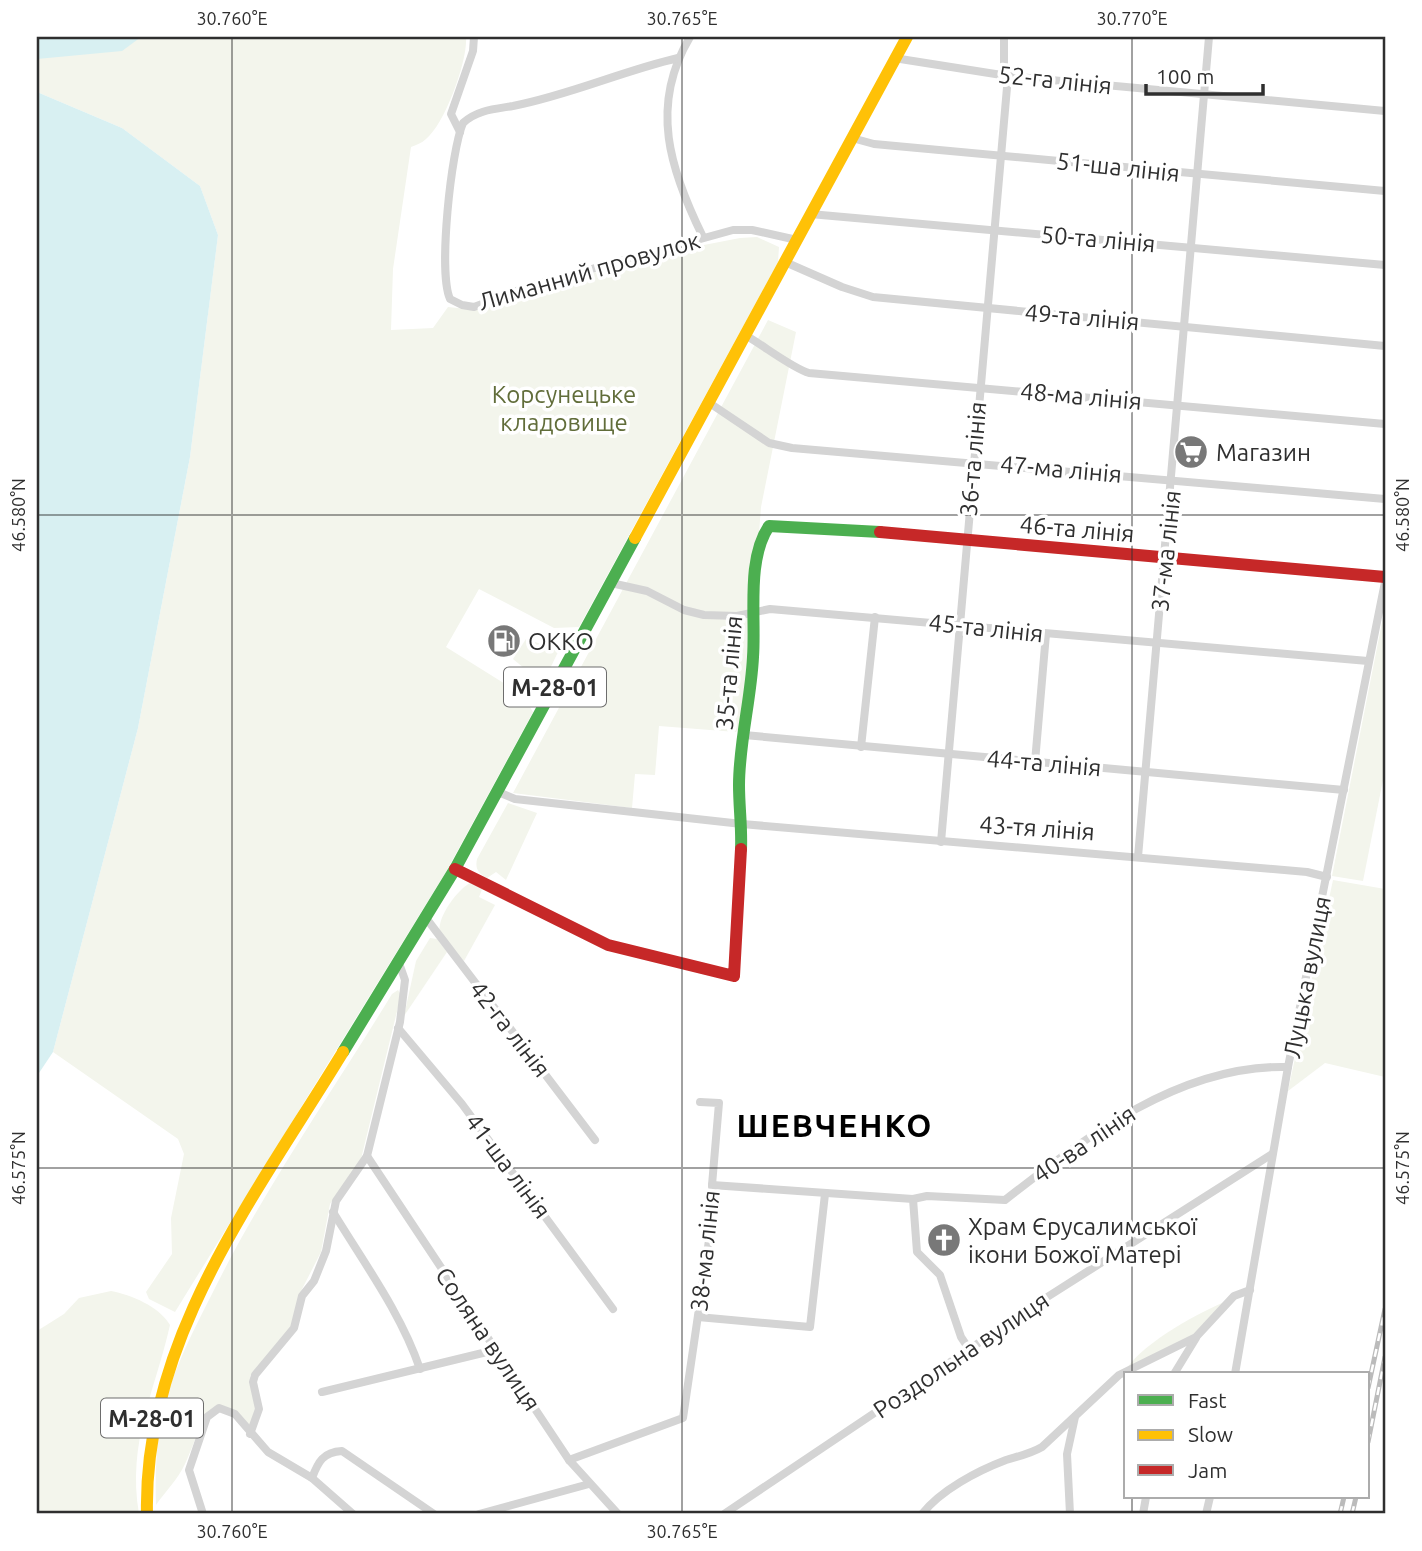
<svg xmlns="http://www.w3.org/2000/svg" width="1422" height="1551" viewBox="0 0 1422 1551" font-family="Ubuntu,sans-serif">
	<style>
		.green { fill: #f3f5ec }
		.water { fill: #d8f0f2 }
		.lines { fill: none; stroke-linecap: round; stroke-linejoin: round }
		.street { stroke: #d4d4d4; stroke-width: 8 }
		.fast { stroke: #4caf50; stroke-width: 12 }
		.slow { stroke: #ffc107; stroke-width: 12 }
		.jam { stroke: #c62828; stroke-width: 12 }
		.rail-casing { stroke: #bbb; stroke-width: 5 }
		.rail { stroke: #fff; stroke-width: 2.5; stroke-dasharray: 8; stroke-linecap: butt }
		.ticks { fill: none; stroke: #2f2f2f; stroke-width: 2; stroke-opacity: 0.45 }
		.labels { text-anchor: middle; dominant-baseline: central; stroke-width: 7; stroke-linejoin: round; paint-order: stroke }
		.shield { fill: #fff; stroke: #6d6d6d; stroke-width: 2 }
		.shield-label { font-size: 23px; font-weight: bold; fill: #2f2f2f }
		.street-label { font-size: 24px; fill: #2f2f2f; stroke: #fff }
		.park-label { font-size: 24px; fill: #616d3a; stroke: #fff }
		.poi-label { font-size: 24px; fill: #2f2f2f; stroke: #fff; text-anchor: start }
		.district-label { font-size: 32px; font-weight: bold; letter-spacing: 2px; fill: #000; stroke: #fff }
		.neatline { fill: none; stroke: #2f2f2f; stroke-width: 2.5 }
		.ticks-label { font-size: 18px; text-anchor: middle; fill: #2f2f2f }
	</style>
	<rect width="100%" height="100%" fill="#fff"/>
	<g class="green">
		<path d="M37,37H466C468,60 445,124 426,139C422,143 416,145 411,147L393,269L391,330L433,328L448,307L476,310L523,292L678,250L740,238L757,237L779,247L778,262L579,627L554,628L479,589L446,647L523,695L533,712L447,870L175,1312L149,1299L146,1292L172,1254L171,1218L184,1154L178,1139L53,1052L138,728L190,457L218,235L200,186L122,128L37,92Z"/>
		<polygon points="768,320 796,332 761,507 745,722 736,732 659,726 655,775 635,774 632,808 513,793"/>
		<polygon points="1385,607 1385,770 1363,881 1332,876"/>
		<polygon points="526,639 559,650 545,679 541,682 513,659"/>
		<path d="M508,803L537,813L506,880L496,872L487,878C478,873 475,869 477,859Z"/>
		<polygon points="1333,880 1385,889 1385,1077 1325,1063 1288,1091"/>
		<path d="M472,882L483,887L479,897L495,905L464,961C457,953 446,945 441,936C433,921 459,887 472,882Z"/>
		<polygon points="430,938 437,939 447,952 404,1016 416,961"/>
		<path d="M398,990L401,995L361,1159L330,1204L321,1252L299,1295L291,1327L250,1376L256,1407L249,1428C209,1374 201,1431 185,1464C178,1479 165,1492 156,1505C155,1476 156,1448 161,1420C170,1376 191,1335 211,1296C263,1190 331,1094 392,994Z"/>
		<path d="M111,1291C131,1295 159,1306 170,1325C155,1392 127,1441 139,1514H37V1331L64,1314L79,1298Z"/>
		<path d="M1229,1300L1196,1334L1127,1368C1146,1341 1198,1313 1229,1300Z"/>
	</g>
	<g class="water">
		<polygon points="37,37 141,37 122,51 37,59"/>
		<polygon points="37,92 122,128 200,186 218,235 190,457 138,728 53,1052 37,1076"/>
	</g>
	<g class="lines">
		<g class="street">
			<path d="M690,37C649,106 670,170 703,237"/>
			<path d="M678,58C622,71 570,95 513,106C495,109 477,110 463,123C451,151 438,272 450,299L462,305L474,307L530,286L733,230H752L797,240"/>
			<polyline points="894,58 1008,76 1385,111"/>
			<polyline points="1004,75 1004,37"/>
			<polyline points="460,132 451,114 473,51 474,37"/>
			<polyline points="852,138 874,144 1385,191"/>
			<polyline points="810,214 1385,265"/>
			<polyline points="785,262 842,287 873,297 1385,346"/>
			<path d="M745,335C763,345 792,368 809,373L1385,424"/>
			<polyline points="708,402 769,443 792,448 1385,499"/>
			<polyline points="611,583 647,591 684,610 704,615 737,616 770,609 1368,661"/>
			<polyline points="744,735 1344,790"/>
			<polyline points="861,747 875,617"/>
			<polyline points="1035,762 1046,634"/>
			<polyline points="498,792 515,799 742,824 1307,872 1327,877"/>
			<polyline points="941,842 1008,76"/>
			<polyline points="1138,857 1209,37"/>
			<polyline points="426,918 595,1140"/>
			<polyline points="398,1028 462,1104 613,1309"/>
			<polyline points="367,1156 569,1460 618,1514"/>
			<path d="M712,1185L913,1199L927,1196L1005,1200C1086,1137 1180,1064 1288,1067"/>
			<polyline points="913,1199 917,1252 940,1275 961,1337 969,1349"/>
			<path d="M333,1212C364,1263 401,1313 420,1369"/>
			<polyline points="698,1317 810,1327 825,1194"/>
			<polyline points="1174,1374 1196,1338"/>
			<polyline points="1235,1374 1288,1067 1385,582"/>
			<polyline points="322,1392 495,1350"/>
			<polyline points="250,1434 259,1409 253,1382 255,1375 294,1328 302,1296 314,1281 326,1251 336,1201 367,1156 400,1022 405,980 399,963"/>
			<polyline points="569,1460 683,1418 714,1206 712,1185 719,1103 700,1102"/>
			<path d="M312,1478C318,1462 323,1452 342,1451L434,1514"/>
			<polyline points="203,1514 189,1470 207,1417 219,1408 235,1414 268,1452 312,1478 353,1514"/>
			<polyline points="479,1514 589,1484"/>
			<polyline points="724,1514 1041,1301 1272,1154"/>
			<path d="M922,1514C941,1490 977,1471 1006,1460C1019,1456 1030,1454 1042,1447L1119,1375L1196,1337L1234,1296L1250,1290"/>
			<polyline points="1070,1514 1067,1454 1075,1417"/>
			<polyline points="1143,1514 1146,1497"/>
			<polyline points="1206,1514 1210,1497"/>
		</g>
		<g class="fast">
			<path d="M741,849C742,828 739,807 739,785C739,743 751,699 753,657C756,617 746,560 769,526L880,532"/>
			<polyline points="343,1052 455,869 635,538"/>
		</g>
		<g class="slow">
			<polyline points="635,538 907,37"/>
			<path d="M147,1514C143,1339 256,1195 343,1052"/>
		</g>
		<g class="jam">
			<polyline points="880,532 1385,577"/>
			<polyline points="455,869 608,945 734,976 741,849"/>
		</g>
		<g class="rail-casing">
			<g id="rail">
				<polyline points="1368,1388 1385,1309"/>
				<polyline points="1368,1442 1385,1357"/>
				<polyline points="1340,1514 1344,1497"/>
				<polyline points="1352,1514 1356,1497"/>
			</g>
		</g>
		<use href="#rail" class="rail"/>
	</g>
	<path class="ticks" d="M232,37V1514M682,37V1514M1132,37V1374M37,515H1385M37,1168H1385M1132,1497V1514"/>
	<defs>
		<g id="supermarket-disc" transform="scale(1.75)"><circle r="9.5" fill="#787878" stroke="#fff"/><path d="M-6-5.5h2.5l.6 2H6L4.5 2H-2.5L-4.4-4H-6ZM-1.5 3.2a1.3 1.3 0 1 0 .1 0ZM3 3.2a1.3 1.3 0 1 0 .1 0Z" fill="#fff"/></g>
		<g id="fuel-disc" transform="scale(1.75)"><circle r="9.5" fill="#787878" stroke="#fff"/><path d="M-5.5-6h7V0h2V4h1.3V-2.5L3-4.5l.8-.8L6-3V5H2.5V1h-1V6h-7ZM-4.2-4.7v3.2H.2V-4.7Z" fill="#fff"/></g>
		<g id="church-disc" transform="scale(1.75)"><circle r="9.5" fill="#787878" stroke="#fff"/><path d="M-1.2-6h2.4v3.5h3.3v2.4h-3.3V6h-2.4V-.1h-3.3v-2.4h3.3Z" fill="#fff"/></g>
	</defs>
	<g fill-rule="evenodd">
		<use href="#supermarket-disc" x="1191" y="452"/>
		<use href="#fuel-disc" x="504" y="641"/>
		<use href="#church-disc" x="944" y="1240"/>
	</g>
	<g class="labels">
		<g class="shield">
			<rect x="504" y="667.5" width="102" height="39" rx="5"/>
			<rect x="101" y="1398.5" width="102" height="39" rx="5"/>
		</g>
		<g class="shield-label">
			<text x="555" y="687">М-28-01</text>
			<text x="152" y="1418">М-28-01</text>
		</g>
		<g class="street-label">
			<text transform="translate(1055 80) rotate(6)">52-га лінія</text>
			<text transform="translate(1118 167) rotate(6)">51-ша лінія</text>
			<text transform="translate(1098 239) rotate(5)">50-та лінія</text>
			<text transform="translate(589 271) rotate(-16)">Лиманний провулок</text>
			<text transform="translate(1082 317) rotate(5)">49-та лінія</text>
			<text transform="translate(1081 396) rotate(5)">48-ма лінія</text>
			<text transform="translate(973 459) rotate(-85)">36-та лінія</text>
			<text transform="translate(1061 469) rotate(5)">47-ма лінія</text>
			<text transform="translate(1077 529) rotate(5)">46-та лінія</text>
			<text transform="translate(1166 551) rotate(-84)">37-ма лінія</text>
			<text transform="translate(986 628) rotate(6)">45-та лінія</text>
			<text transform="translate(729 673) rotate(-85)">35-та лінія</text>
			<text transform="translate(1044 763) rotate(5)">44-та лінія</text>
			<text transform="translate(1037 828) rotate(4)">43-тя лінія</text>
			<text transform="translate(1307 977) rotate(-79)">Луцька вулиця</text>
			<text transform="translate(510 1029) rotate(52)">42-га лінія</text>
			<text transform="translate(1084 1144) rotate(-34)">40-ва лінія</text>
			<text transform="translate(508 1166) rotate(53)">41-ша лінія</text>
			<text transform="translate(705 1251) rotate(-84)">38-ма лінія</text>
			<text transform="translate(488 1339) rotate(56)">Соляна вулиця</text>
			<text transform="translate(961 1355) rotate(-34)">Роздольна вулиця</text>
		</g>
		<g class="park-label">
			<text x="564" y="394">Корсунецьке<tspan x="564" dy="28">кладовище</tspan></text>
		</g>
		<g class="poi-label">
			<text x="1216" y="452">Магазин</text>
			<text x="528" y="641">ОККО</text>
			<text x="968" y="1226">Храм Єрусалимської<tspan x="968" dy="28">ікони Божої Матері</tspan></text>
		</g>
		<g class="district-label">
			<text x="835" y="1125">ШЕВЧЕНКО</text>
		</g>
	</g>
	<rect width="1422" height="1551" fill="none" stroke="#ffffff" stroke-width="77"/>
	<rect x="1124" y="1372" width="245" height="126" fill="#ffffff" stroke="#acacac" stroke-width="2"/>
	<rect x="1138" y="1395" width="35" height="10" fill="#4caf50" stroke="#acacac" stroke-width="2"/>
	<text x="1188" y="1408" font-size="21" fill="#2f2f2f">Fast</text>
	<rect x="1138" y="1430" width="35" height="10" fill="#ffc107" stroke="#acacac" stroke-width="2"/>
	<text x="1188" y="1442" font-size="21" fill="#2f2f2f">Slow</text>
	<rect x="1138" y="1465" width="35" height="10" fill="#c62828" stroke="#acacac" stroke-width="2"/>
	<text x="1188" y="1478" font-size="21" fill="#2f2f2f">Jam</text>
	<path d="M1146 84v10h117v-10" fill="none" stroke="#2f2f2f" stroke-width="3.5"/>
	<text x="1156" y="84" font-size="21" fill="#2f2f2f" stroke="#ffffff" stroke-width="5" paint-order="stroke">100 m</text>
	<rect x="38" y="38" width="1346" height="1474" class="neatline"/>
	<g class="ticks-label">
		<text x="232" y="25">30.760°E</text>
		<text x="682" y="25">30.765°E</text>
		<text x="1132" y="25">30.770°E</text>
		<text transform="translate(19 515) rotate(-90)" y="6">46.580°N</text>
		<text transform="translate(1403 515) rotate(-90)" y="6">46.580°N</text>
		<text transform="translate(19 1168) rotate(-90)" y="6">46.575°N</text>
		<text transform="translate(1403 1168) rotate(-90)" y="6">46.575°N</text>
		<text x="232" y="1538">30.760°E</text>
		<text x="682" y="1538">30.765°E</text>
	</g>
</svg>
